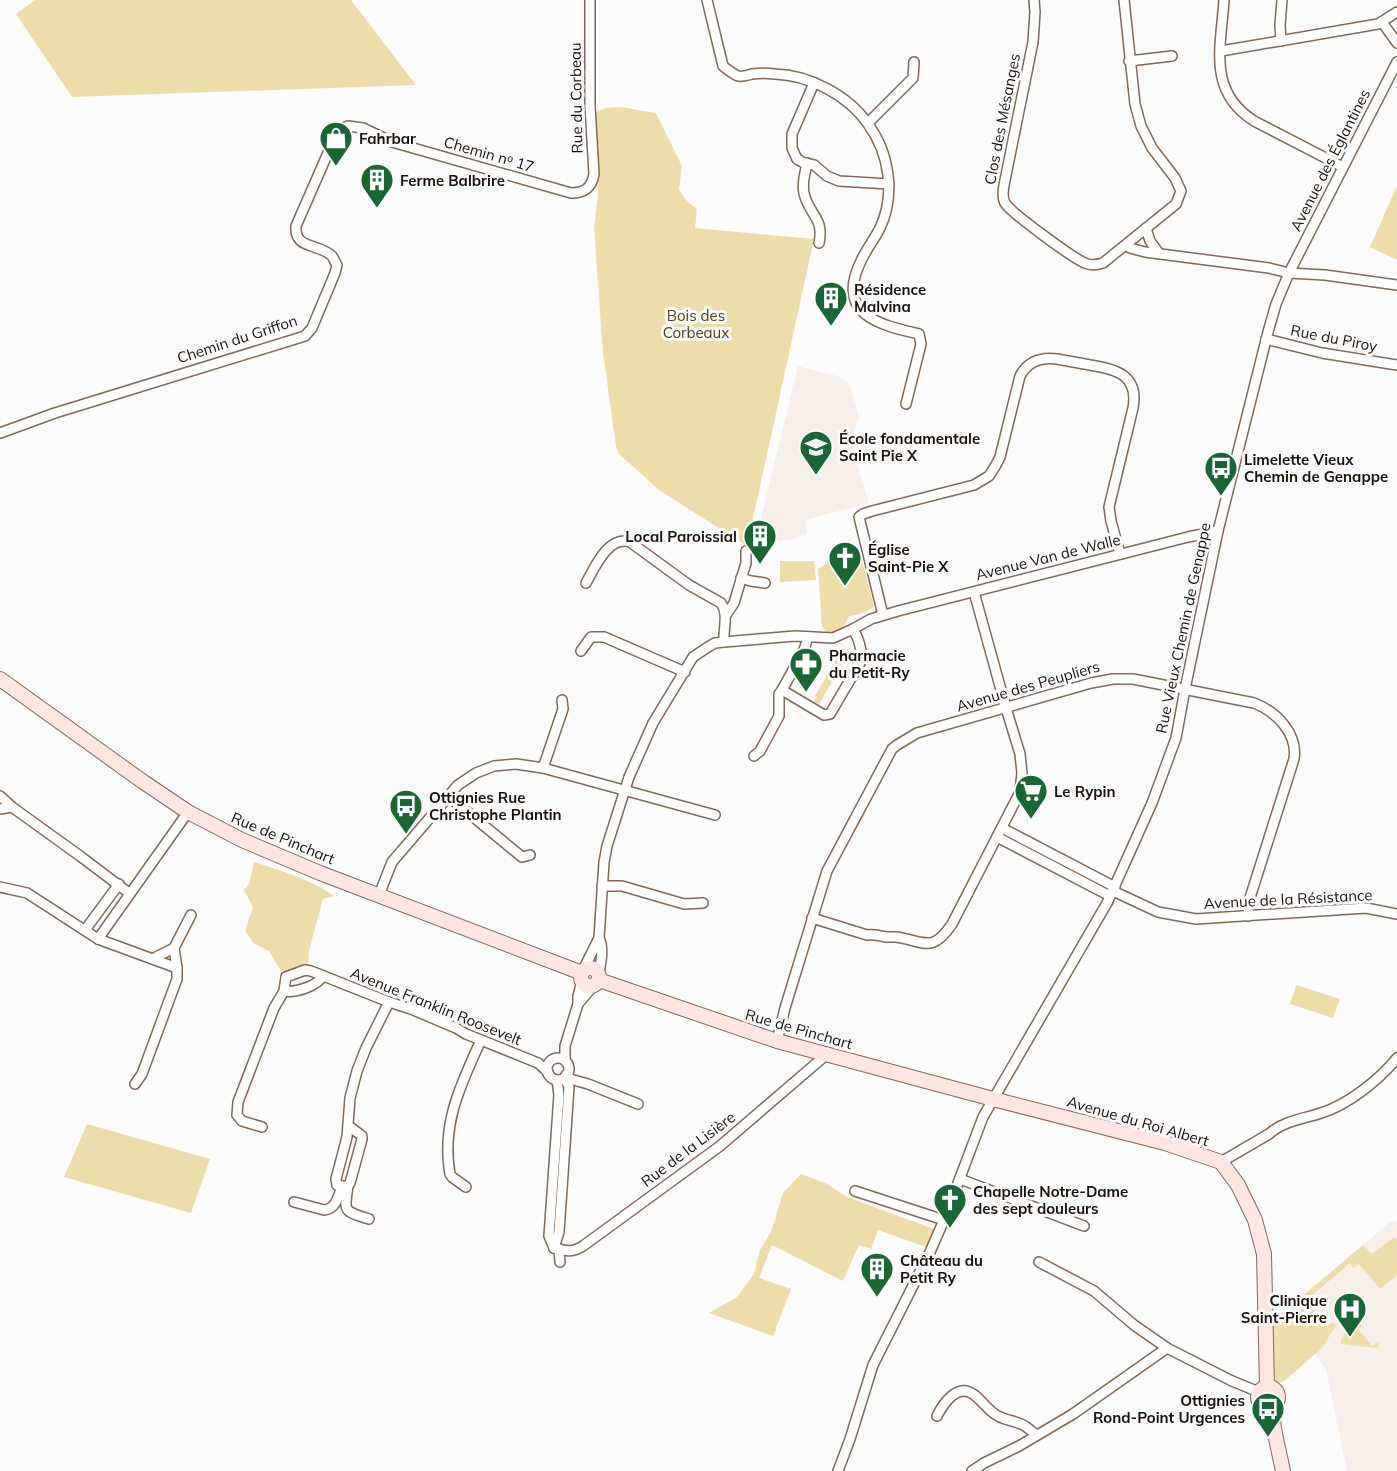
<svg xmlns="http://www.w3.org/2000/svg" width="1397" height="1471" viewBox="0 0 1397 1471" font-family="Mulish,sans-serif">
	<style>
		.built { fill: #f6eee8 }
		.green { fill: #edddaa }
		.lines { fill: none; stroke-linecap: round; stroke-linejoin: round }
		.street-casing { stroke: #856856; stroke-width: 12 }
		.secondary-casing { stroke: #856856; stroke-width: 16 }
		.street { stroke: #fff; stroke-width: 9 }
		.secondary { stroke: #ffe6e0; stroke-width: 14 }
		.labels { text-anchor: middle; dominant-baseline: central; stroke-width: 6; stroke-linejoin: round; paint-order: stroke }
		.street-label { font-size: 15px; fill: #1c110a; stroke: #fbfbfb }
		.poi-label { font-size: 15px; font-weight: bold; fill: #1c110a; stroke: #fbfbfb; text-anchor: start }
		.park-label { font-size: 15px; fill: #524312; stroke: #fbfbfb }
	</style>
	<rect width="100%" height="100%" fill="#fbfbfb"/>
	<g class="built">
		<polygon points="798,366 837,376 846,380 850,386 859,417 852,437 853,450 869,503 805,520 807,534 791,540 771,541 756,539"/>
		<polygon points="1397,1220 1397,1471 1347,1471 1326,1369 1282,1313 1389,1223"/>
	</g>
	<g class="green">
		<polygon points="35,0 351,0 416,85 72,97 16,14"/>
		<polygon points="621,107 656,113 682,166 679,189 686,200 697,209 695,228 814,239 747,546 659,490 619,454 616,446 603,353 594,227 598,195 595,113 606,108"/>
		<polygon points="1397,186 1397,260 1370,247"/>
		<path d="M860,553L874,606C869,613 857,614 848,617C845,628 838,633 827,633L822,627L818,569L833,560Z"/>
		<polygon points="780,561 814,561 816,580 780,582"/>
		<polygon points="840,656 845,659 819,704 814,701 817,697 815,696 836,659 838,659"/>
		<path d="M254,862C282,871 310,879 334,896L323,899L309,950L308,965L282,973L269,951L253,943L245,931L253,907L244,890L249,884Z"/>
		<polygon points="1296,985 1340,999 1333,1018 1290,1004"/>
		<polygon points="87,1124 210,1159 191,1213 64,1177"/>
		<polygon points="801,1174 827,1184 847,1197 934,1229 926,1247 878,1230 871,1249 859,1245 843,1281 772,1245 759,1278 791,1289 773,1336 709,1313 737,1297 754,1274 760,1250 771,1232 783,1193"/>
		<path d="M1395,1237L1397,1240V1275L1380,1289L1359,1264L1353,1268L1350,1263L1311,1296L1315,1300L1309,1305L1327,1326L1333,1322L1336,1326C1330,1333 1327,1342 1321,1349L1284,1381L1280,1383H1276L1273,1369L1272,1322L1363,1245L1372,1254Z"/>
		<polygon points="1358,1321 1362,1326 1358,1329 1372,1346 1379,1342 1378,1348 1341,1344 1341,1339 1348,1330"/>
	</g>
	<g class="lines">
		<g class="street-casing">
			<g id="street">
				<path d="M707,0L723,66C727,69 733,74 738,76C742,77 748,75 752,74C759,73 767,73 775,74C809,75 848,95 868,124C889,153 896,194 880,228C874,240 865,251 860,263C836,315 880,325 919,334L921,344L906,404"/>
				<path d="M1034,0L1035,12L1033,42L1004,185C1003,191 1002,198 1005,203C1010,212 1074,259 1085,263C1091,266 1097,265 1103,263L1176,204L1181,191L1175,178L1152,148L1141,126L1135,104L1124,0"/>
				<path d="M1224,0C1221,47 1207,91 1254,121L1343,167"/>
				<polyline points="1382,22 1397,43"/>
				<polyline points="1281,41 1280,25 1282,0"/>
				<polyline points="1221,51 1378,24 1397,12"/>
				<polyline points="1129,61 1172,56"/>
				<polyline points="814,83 792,134 792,148 797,159 804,163 814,165 827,176 839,181 889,184"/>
				<polyline points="868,123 913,78 914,62"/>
				<path d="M807,163C805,174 801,186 805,197C811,216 824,219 819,243"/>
				<polyline points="1146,228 1150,241 1158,252"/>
				<polyline points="1126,245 1130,248 1145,252 1269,268 1289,273 1325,275 1397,285"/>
				<polyline points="1266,339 1322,353 1397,365"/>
				<path d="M0,433L55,413L305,336L312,328L335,273L337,265C335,262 334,259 332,256C319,243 294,250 296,226L338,130L348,126L363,128L392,142L571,193C585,193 592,187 594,174L590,106V0"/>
				<polyline points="741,578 751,581 765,583"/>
				<path d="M586,583C594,569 608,535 630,542L689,585L721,603C729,615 723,628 724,642"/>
				<polyline points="726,615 734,603 746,563 746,551"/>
				<path d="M883,615L859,517L863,514L872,511L974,485L989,476L996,465L1000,457L1020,376C1028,361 1041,357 1057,359C1068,361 1079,363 1090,365C1116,369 1139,375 1133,408L1109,507L1111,521L1120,554"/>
				<polyline points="581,651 591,637 604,637 685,672"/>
				<path d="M782,690L824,715L830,714L857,668C866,658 859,639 853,629"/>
				<polyline points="754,756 760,751 779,716 779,694 782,690 804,650 808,637"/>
				<polyline points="543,768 563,709 562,700"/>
				<polyline points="0,796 12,807 80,856 129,893"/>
				<polyline points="448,796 522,857 530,855"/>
				<polyline points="0,809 12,807"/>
				<polyline points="1002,828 1115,887"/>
				<polyline points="997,837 1110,896"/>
				<polyline points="602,886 622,886 684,904 703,903"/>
				<polyline points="0,887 27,893 98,939 177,968 177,979 142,1074 135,1084"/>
				<polyline points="1113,891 1158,912 1196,919 1366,908 1397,914"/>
				<polyline points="379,895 392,862 458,785 476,773 494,766 516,764 543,768 715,815"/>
				<path d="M812,918L867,935C875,934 879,936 886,937C890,937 893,937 896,937C924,941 932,954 952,924L1020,792L1022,773L1020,754L1006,708L974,592"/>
				<polyline points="85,930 119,884"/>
				<path d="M599,938C604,948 601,962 599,973"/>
				<polyline points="98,939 188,812"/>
				<polyline points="152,959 174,948"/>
				<polyline points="177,968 174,948 191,915"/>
				<polyline points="585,969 586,964 599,938 604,862 607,846 629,777 653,723 693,657 708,647 715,643 724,642 795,636 833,638 853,629 871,619 898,611 1188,537 1218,531"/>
				<path d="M284,991C296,993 317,986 323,976"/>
				<polyline points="578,1004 578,996 582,981"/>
				<path d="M777,1041L785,1008L827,871L892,749L897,745L917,733L1091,683L1113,679H1133L1254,703C1277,712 1298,734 1294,759L1249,901L1248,916"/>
				<circle cx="558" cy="1069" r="11"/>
				<polyline points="565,1060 565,1046 578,1004 594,985"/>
				<polyline points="566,1075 570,1079 588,1084 638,1104"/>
				<path d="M349,1126L362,1136V1139L350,1183C346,1188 342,1186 337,1185L336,1179L347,1137L350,1098L357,1071L366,1048L389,1002"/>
				<polyline points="262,1127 242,1121 237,1115 238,1102 274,1008 284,991 286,977 305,970 311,971 389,1002 411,1009 456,1028 466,1034 538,1063 548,1072"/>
				<path d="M1221,1162L1269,1134C1283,1121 1303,1119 1321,1113C1348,1105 1380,1079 1397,1058"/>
				<polyline points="960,1179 1084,1226"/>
				<path d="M348,1186C344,1212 343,1211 369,1219"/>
				<path d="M466,1187L452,1177L450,1174C441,1124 461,1084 481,1040"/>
				<polyline points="855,1191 944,1220"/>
				<path d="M294,1202L324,1210C336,1209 338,1197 342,1186"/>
				<path d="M554,1248C566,1251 572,1253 583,1246L720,1146L826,1055"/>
				<polyline points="554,1248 559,1232 569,1087 565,1077"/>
				<polyline points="554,1248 549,1236 559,1095 557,1080"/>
				<polyline points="559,1249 560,1262"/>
				<polyline points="1039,1262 1094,1291 1134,1325 1167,1348 1232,1381 1259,1392"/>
				<path d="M937,1416C943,1404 957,1383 973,1394C982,1400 988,1411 998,1416C1007,1421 1017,1421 1025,1426C1029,1429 1033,1432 1036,1435"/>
				<polyline points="838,1471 850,1439 873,1365 930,1252 944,1220 983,1117 1107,903 1152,803 1176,738 1185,689 1218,531 1268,332 1276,304 1289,273 1397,62"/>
				<polyline points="972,1471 984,1463 1019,1446 1073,1414 1167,1348"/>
			</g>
		</g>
		<g class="secondary-casing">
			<g id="secondary">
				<polyline points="0,679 142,781 188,812 242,840 320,873 582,973"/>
				<circle cx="590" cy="977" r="9"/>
				<polyline points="599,980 777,1041 993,1099 1165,1143 1221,1162 1238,1185 1255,1220 1264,1254 1267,1386"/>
				<circle cx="1268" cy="1397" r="10"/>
				<polyline points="1271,1407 1275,1434 1283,1471"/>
			</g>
		</g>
		<use href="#street" class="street"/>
		<use href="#secondary" class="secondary"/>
	</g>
	<defs>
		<g id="shop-pin" transform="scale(1.725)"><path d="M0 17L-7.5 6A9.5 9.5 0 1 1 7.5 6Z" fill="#1a6635" stroke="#fbfbfb"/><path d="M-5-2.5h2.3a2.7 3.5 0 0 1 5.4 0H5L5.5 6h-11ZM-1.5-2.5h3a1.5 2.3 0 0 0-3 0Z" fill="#fff"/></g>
		<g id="building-pin" transform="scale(1.725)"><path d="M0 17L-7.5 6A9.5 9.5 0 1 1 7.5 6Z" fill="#1a6635" stroke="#fbfbfb"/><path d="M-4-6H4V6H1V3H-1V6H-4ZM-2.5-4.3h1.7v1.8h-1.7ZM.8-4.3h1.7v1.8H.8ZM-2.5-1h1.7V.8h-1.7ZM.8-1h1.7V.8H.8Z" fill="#fff"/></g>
		<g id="school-pin" transform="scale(1.725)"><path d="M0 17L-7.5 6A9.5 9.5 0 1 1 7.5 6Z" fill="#1a6635" stroke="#fbfbfb"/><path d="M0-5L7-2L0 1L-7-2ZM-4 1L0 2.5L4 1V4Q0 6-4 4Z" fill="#fff"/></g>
		<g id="bus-pin" transform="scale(1.725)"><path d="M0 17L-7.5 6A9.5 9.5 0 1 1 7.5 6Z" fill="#1a6635" stroke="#fbfbfb"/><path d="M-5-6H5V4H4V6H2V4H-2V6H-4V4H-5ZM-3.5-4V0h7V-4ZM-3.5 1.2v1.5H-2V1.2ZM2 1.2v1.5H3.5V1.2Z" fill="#fff"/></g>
		<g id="church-pin" transform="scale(1.725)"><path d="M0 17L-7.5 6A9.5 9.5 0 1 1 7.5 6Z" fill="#1a6635" stroke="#fbfbfb"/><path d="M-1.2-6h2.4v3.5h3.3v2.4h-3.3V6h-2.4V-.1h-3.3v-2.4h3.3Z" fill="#fff"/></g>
		<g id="pharmacy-pin" transform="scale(1.725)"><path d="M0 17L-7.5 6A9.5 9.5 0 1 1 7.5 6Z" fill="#1a6635" stroke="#fbfbfb"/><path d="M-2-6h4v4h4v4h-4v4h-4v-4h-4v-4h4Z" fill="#fff"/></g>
		<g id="supermarket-pin" transform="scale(1.725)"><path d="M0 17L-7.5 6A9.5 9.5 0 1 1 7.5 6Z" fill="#1a6635" stroke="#fbfbfb"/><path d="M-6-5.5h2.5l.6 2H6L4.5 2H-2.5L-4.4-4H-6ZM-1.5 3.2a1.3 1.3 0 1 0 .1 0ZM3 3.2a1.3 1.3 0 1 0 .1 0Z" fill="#fff"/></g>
		<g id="hospital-pin" transform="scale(1.725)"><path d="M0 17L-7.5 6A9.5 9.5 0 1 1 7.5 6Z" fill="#1a6635" stroke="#fbfbfb"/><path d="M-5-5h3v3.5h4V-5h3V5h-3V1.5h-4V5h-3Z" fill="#fff"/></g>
	</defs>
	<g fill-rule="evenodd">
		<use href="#shop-pin" x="336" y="138"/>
		<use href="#building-pin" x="377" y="180"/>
		<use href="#building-pin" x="831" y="298"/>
		<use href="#school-pin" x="816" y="447"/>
		<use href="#bus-pin" x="1221" y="468"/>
		<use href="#building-pin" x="760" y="536"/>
		<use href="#church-pin" x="845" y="558"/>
		<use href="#pharmacy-pin" x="806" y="664"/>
		<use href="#supermarket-pin" x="1031" y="791"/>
		<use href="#bus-pin" x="406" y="806"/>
		<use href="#church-pin" x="950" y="1200"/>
		<use href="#building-pin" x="877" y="1269"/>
		<use href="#hospital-pin" x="1350" y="1309"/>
		<use href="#bus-pin" x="1268" y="1409"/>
	</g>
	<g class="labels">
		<g class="street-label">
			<text transform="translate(576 98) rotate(-91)">Rue du Corbeau</text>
			<text transform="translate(1002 119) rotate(-79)">Clos des Mésanges</text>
			<text transform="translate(489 154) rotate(16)">Chemin nᵒ 17</text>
			<text transform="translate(1330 160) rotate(-63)">Avenue des Églantines</text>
			<text transform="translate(1334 338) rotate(11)">Rue du Piroy</text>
			<text transform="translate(237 339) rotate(-18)">Chemin du Griffon</text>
			<text transform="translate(1048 557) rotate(-14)">Avenue Van de Walle</text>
			<text transform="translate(1183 628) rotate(-78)">Rue Vieux Chemin de Genappe</text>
			<text transform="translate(1028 686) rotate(-16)">Avenue des Peupliers</text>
			<text transform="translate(283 838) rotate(23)">Rue de Pinchart</text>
			<text transform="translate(1288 899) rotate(-3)">Avenue de la Résistance</text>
			<text transform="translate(436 1006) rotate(22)">Avenue Franklin Roosevelt</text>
			<text transform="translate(799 1029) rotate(16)">Rue de Pinchart</text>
			<text transform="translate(1138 1121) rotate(16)">Avenue du Roi Albert</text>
			<text transform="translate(688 1149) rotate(-37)">Rue de la Lisière</text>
		</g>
		<g class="poi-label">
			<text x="359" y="138">Fahrbar</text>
			<text x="400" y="180">Ferme Balbrire</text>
			<text x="854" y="289">Résidence<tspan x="854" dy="17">Malvina</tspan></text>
			<text x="839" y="438">École fondamentale<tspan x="839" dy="17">Saint Pie X</tspan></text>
			<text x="1244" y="459">Limelette Vieux<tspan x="1244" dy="17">Chemin de Genappe</tspan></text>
			<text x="737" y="536" text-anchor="end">Local Paroissial</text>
			<text x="868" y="549">Église<tspan x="868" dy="17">Saint-Pie X</tspan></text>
			<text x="829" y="655">Pharmacie<tspan x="829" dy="17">du Petit-Ry</tspan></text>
			<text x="1054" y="791">Le Rypin</text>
			<text x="429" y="797">Ottignies Rue<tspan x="429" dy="17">Christophe Plantin</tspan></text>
			<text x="973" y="1191">Chapelle Notre-Dame<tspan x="973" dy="17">des sept douleurs</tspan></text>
			<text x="900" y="1260">Château du<tspan x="900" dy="17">Petit Ry</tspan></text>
			<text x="1327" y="1300" text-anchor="end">Clinique<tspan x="1327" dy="17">Saint-Pierre</tspan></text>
			<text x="1245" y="1400" text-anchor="end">Ottignies<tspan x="1245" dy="17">Rond-Point Urgences</tspan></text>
		</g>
		<g class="park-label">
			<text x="696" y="315">Bois des<tspan x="696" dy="17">Corbeaux</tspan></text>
		</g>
	</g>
</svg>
